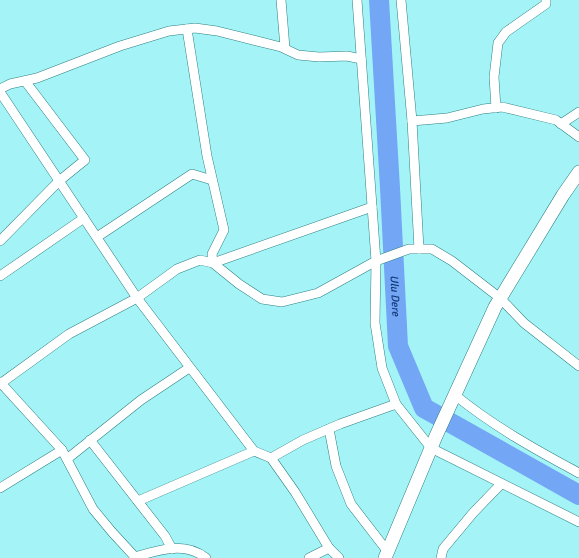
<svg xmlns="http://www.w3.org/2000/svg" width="579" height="558" viewBox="0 0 579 558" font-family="Signika,sans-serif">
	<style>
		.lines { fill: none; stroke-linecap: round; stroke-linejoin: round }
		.river { stroke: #73a6f5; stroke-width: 20 }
		.minor-casing { stroke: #2d8083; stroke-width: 10 }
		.secondary-casing { stroke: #2d8083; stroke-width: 14 }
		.minor { stroke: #fff; stroke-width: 9 }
		.secondary { stroke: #fff; stroke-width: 13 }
		.labels { text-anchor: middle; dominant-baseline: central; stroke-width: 3; stroke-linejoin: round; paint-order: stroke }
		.water-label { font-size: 11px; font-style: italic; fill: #0e3673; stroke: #a4f4f7 }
	</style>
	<rect width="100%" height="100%" fill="#a4f4f7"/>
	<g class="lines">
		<path class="river" id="s1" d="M379,0L390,188L398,346L424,408L579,495"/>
		<g class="minor-casing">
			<g id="minor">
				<polyline points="281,0 285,48"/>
				<polyline points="357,0 376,261 375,323 382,368 396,404"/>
				<polyline points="401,0 412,121 419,249"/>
				<polyline points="187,29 207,156 224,230 212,254 213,263 372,207"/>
				<polyline points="0,89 10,84 37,78 120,46 169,31 195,28 217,31 281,47 298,55 319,57 347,56 361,59"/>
				<polyline points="0,92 137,298 254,451 271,458 295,492 329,548"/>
				<polyline points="496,108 494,77 498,43 506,32 546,4 546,0"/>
				<polyline points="412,121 447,118 483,109 502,107 556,120 579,137"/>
				<polyline points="561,124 579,112"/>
				<polyline points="97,237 192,174 212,180"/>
				<polyline points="0,241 59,181 85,160 25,81"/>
				<polyline points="0,276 84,218"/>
				<polyline points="0,382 62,450"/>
				<polyline points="0,384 69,334 137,298 177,269 200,260 213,263 239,284 262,299 282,302 318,293 376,261 409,249 432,249 452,261 500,298 524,323 579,366"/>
				<path d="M455,395C493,426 536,450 579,473"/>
				<polyline points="329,429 336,466 351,504 388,552"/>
				<polyline points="90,440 165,536 172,549"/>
				<polyline points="271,458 303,440 340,424 396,404 431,448 579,522"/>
				<polyline points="67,459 141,400 189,368"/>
				<path d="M0,488L62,450L93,509L112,532L135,557C158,550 185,541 206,558"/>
				<polyline points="138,501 254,451"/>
				<polyline points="309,558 329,548 339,558"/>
				<polyline points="441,558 443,549 473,513 501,484"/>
			</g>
		</g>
		<g class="secondary-casing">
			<polyline id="secondary" points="385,558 436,436 495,307 563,195 579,172"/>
		</g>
		<use href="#minor" class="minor"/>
		<use href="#secondary" class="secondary"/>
	</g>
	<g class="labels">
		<g class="water-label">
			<text stroke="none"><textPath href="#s1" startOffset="296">Ulu Dere</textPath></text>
		</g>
	</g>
</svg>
